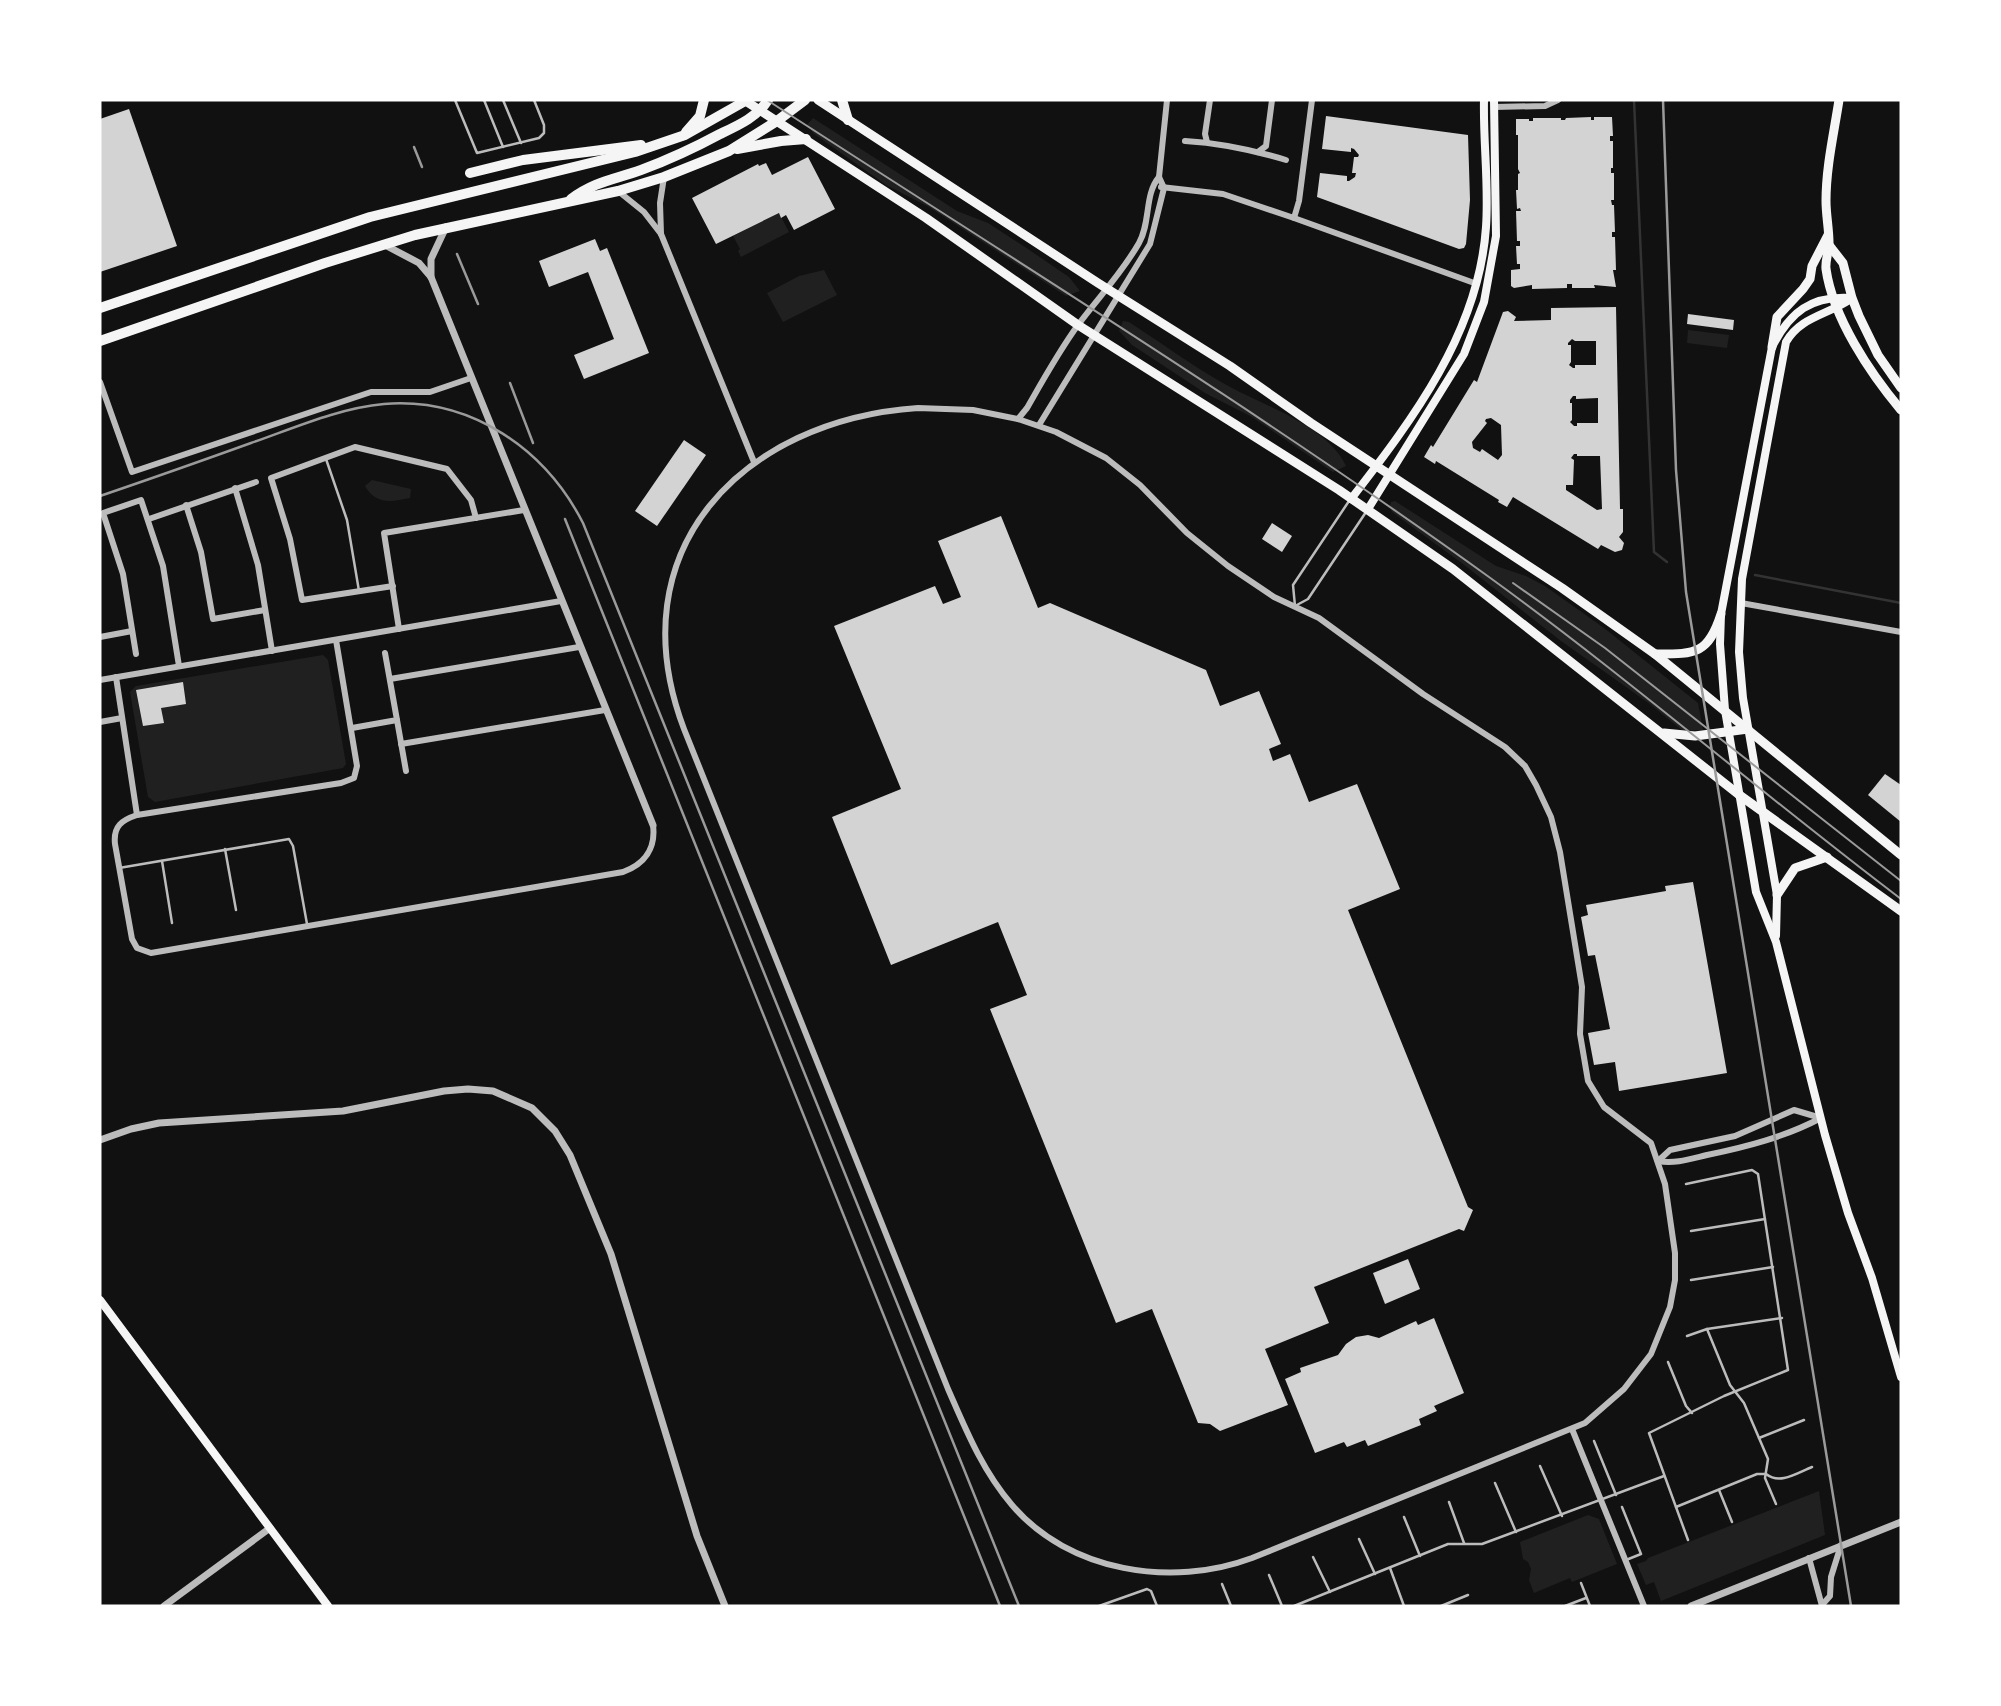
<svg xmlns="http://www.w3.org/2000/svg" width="2001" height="1706" viewBox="0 0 2001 1706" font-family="'PT Sans',sans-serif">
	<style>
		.green { fill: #202020 }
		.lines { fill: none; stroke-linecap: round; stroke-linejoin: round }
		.stream { stroke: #333; stroke-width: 2.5 }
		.building { fill: #d3d3d3; fill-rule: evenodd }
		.service { stroke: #bcbcbc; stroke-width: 2.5 }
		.minor { stroke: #bcbcbc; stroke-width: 6 }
		.tertiary { stroke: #bcbcbc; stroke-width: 7 }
		.secondary { stroke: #f5f5f5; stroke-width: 8 }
		.primary { stroke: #f5f5f5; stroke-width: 9 }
		.trunk { stroke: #f5f5f5; stroke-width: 10 }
		.tram { stroke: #9a9a9a; stroke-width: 2 }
		.rail { stroke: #9a9a9a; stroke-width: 2.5 }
	</style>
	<rect width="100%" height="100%" fill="#111"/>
	<g class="green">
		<polygon points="813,118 957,211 988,223 1025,247 1069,277 1080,291 1066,296 929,207 886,185 813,133 807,125"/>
		<polygon points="779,213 789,232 741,257 738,251 740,249 733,236"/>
		<polygon points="824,270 837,295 783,322 767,293 799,276"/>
		<path d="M1123,321L1129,322C1160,342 1191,365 1223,383C1261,405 1327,425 1346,466L1333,472L1252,417L1205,393L1132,345L1119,331Z"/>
		<polygon points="1688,330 1729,335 1727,348 1687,343"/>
		<path d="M372,480L411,489L410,498C391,502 376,505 365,486Z"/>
		<polygon points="1395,501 1496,566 1526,576 1545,586 1604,628 1698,703 1703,730 1683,731 1650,704 1561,641 1463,564 1392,512 1390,506 1391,502"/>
		<polygon points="323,655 328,660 346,764 343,768 155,802 148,797 130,692 136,686"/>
		<polygon points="1819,1491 1825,1535 1661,1601 1654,1582 1646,1585 1637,1564 1646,1561 1648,1558"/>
		<polygon points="1588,1515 1599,1519 1617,1564 1572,1582 1570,1578 1534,1593 1529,1580 1531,1569 1528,1562 1523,1559 1520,1542"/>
	</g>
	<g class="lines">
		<g class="stream">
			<polyline points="1634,100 1654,552 1667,562"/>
			<polyline points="1755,575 1901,603"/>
		</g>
	</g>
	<g class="building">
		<polygon points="129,109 177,246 100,272 100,119"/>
		<polygon points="1326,116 1468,135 1470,200 1466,244 1464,248 1459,249 1317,197 1320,173 1347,176 1347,181 1349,181 1355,177 1356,173 1352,173 1354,157 1358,157 1359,155 1354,149 1351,148 1351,152 1322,149"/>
		<polygon points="1591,117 1591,120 1594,120 1594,117 1612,117 1613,136 1610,136 1610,141 1613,141 1613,168 1611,168 1611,173 1614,173 1614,200 1611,200 1612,205 1614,205 1615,232 1612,232 1612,237 1615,237 1616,270 1613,270 1616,287 1594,285 1595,288 1572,288 1572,284 1567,284 1567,288 1532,289 1532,285 1514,288 1511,286 1511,270 1520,269 1520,264 1517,264 1516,246 1520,246 1520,241 1517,241 1516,211 1521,211 1520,208 1517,209 1516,190 1518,190 1518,174 1520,173 1518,169 1518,135 1516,135 1516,119 1529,119 1529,121 1533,121 1533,118 1561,118 1561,120 1565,120 1566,118"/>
		<polygon points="808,157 835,209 794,230 786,215 781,218 779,213 716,244 692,198 758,164 759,166 766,163 772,175"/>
		<polygon points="595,239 600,251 607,248 649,353 584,379 574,355 614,339 588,272 549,287 539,261"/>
		<path d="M1616,307L1620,509H1623V532L1619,537L1624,543L1622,550L1615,552L1601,545L1598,549L1513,497L1507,507L1498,502L1499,500L1436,461L1435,464L1424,457L1431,445L1433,447L1474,380L1477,382L1503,312L1508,311L1516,317L1514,321L1551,320V308ZM1572,339L1575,341H1596V365H1575V368H1573L1569,365L1571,362V345H1568V343ZM1573,396H1576V399L1598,398V423H1577V426H1574L1570,422L1572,420V403H1570V400ZM1491,418L1501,425L1502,455L1498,460L1482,449L1480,452L1473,448L1472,442L1487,423L1485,421L1486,419ZM1574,454H1577V456H1600L1602,509L1597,510L1566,490V485H1573L1574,460L1571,458Z"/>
		<polygon points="1688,314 1734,320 1733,330 1687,324"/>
		<polygon points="684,440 706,455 657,526 635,511"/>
		<polygon points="1001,516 1038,608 1050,603 1206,670 1220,706 1259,691 1281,744 1269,749 1273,761 1290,754 1309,802 1357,784 1400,889 1348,910 1468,1207 1473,1210 1464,1231 1459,1229 1314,1287 1329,1323 1265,1349 1288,1405 1220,1431 1210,1424 1198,1423 1152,1309 1116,1323 990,1009 1027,995 998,922 891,965 832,817 901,789 834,626 935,586 943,604 961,597 938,541"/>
		<polygon points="1272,523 1292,536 1282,552 1262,539"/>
		<polygon points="183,682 186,704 161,708 164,723 143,726 136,690"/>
		<polygon points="1885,774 1901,785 1901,822 1868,795"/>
		<polygon points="1693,882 1727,1073 1619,1091 1615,1062 1594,1065 1588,1033 1610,1029 1595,955 1588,956 1581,917 1588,915 1586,905 1666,891 1665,886"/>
		<polygon points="1408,1259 1420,1289 1385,1304 1373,1273"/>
		<polygon points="1434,1318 1464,1393 1434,1406 1437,1411 1419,1419 1421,1425 1368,1446 1365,1440 1347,1447 1344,1442 1315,1453 1285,1379 1301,1372 1300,1368 1338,1355 1346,1344 1356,1337 1368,1335 1379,1338 1416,1321 1418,1325"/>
	</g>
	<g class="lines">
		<g class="service">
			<polyline points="455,100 477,153 539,138 544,133 544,125 534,100"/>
			<polyline points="484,100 503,147"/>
			<polyline points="503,100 521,143"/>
			<polyline points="326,459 347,520 359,591"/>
			<polyline points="1349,501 1293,585 1295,606 1308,599 1366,512"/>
			<polyline points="225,849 236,910"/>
			<polyline points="162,861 172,923"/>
			<polyline points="119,868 289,839 293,846 307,924"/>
			<polyline points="1686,1184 1752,1170 1758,1174 1788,1370 1724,1396 1649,1433 1688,1540"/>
			<polyline points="1691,1231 1765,1219"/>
			<polyline points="1691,1280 1773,1267"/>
			<polyline points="1707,1329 1730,1385 1744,1403 1768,1459 1765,1478 1776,1504"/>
			<polyline points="1687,1336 1707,1329 1782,1318"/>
			<polyline points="1668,1362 1686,1406 1692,1413"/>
			<polyline points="1759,1438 1804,1420"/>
			<polyline points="1594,1441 1616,1495"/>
			<polyline points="1540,1466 1562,1516"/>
			<path d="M1766,1474C1780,1485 1797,1473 1812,1467"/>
			<polyline points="1495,1483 1516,1532"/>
			<polyline points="1719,1490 1732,1522"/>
			<polyline points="1449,1502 1464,1543"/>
			<polyline points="1622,1507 1641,1554 1626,1560"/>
			<polyline points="1676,1507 1757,1474 1766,1474"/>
			<polyline points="1404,1517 1420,1556"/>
			<polyline points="1359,1539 1375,1574"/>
			<polyline points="1313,1557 1330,1592"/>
			<polyline points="1390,1568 1404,1606"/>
			<polyline points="1269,1575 1282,1606"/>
			<polyline points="1581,1583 1590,1606"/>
			<polyline points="1222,1584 1231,1606"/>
			<polyline points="1099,1606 1147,1589 1151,1591 1157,1606"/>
			<polyline points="1294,1606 1448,1544 1482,1544 1664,1476"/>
			<polyline points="1441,1606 1468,1595"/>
			<polyline points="1565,1606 1586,1598"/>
		</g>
		<g class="minor">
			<polyline points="1494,107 1545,106 1558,100"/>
			<path d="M1185,141C1219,143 1253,150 1286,160"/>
			<polyline points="1207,142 1205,134 1210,100"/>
			<polyline points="1258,152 1266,146 1272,100"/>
			<polyline points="1161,187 1223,194 1294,218 1299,201 1312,100"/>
			<polyline points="618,191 644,212 661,234 754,462"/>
			<polyline points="1294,218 1477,284"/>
			<polyline points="661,234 660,203 664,177"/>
			<polyline points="100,382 132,472 371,392 430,392 471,378"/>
			<path d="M918,408L973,410L1018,419L1056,432L1106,458L1140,485L1187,533L1228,566L1274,597L1319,618L1423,694L1505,747L1525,766L1536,785L1551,817L1560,852L1582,987L1580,1034L1588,1081L1604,1107L1651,1143L1665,1184L1675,1253V1280L1670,1307L1651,1354L1624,1389L1585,1423L1252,1558C1172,1588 1069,1572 1012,1505C982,1470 966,1430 948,1389L684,729C616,550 742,420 918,408Z"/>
			<path d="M1018,419L1027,408C1043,380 1059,351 1078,325C1098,298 1122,273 1139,243C1151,222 1144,195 1159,177"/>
			<polyline points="1039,425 1150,244 1164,188 1159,177 1167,100"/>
			<polyline points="235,488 258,565 272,651"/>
			<polyline points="186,505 201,552 213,619 265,610"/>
			<polyline points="149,519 256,482"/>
			<polyline points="393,586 302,600 290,539 271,478 355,447 447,469 471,500 476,518"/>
			<polyline points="1741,603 1901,632"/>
			<polyline points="399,629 384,533 524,510"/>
			<polyline points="100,637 132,631"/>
			<path d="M336,640L357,766L354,778L341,783L137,815C122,820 113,826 115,844L132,939L137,948L151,953L623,872C645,864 656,848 653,825"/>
			<polyline points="136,654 123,574 103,513 141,500 163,566 179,666"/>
			<polyline points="116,677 137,815"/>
			<polyline points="390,679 579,647"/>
			<polyline points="100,680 561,601"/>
			<polyline points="397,720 406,771"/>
			<polyline points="100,722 122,718"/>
			<polyline points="352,728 397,720 385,653"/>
			<polyline points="401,744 605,710"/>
			<polyline points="1658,1161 1670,1150 1735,1136 1794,1110 1821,1118"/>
			<path d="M1658,1161C1675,1164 1690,1159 1707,1155C1746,1147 1785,1137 1821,1118"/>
			<polyline points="1572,1429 1644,1606"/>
			<polyline points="1809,1558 1822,1606"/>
			<polyline points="1822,1605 1830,1596 1831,1577 1841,1545"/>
		</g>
		<g class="tertiary">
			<polyline points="383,244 419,263 431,277 653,825"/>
			<polyline points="431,277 431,259 446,227"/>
			<polyline points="100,1140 131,1129 159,1123 343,1111 444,1091 468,1089 493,1091 532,1108 555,1131 570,1155 611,1254 697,1536 725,1606"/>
			<polyline points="164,1606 270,1528"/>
			<polyline points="1691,1606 1901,1522"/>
		</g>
		<g class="secondary">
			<path d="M1852,298C1811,295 1790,312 1772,347L1721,614L1720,644L1725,710L1756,892L1776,942L1825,1135L1848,1213L1872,1278L1901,1377"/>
			<path d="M1351,499C1413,419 1479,332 1486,227C1489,184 1483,142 1484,100"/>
			<polyline points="1368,509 1464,354 1484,302 1496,236 1494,100"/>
			<path d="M1776,936L1777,895L1743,698L1739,652L1742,579L1786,342C1801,316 1829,315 1852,298"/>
			<polyline points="100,1300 328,1606"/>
		</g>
		<g class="primary">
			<polyline points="744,100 926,218 1078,325 1339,490 1453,569 1738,794 1901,911"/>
			<polyline points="818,100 1098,283 1230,366 1311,423 1562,588 1655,654 1901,855"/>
			<path d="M1839,100C1834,133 1826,167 1826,201C1826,215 1829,229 1829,243C1829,252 1825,260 1826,269C1833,318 1870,373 1901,410"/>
			<polyline points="1829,245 1843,263 1852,298 1859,316 1878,355 1901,388"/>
			<polyline points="1772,347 1777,317 1803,289 1810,279 1812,266 1828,235"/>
			<path d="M1655,654C1695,654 1708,655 1721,614"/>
			<polyline points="1664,733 1695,736 1748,729"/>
			<polyline points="1777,895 1795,868 1827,857"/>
		</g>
		<g class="trunk">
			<polyline points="842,100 848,120"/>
			<polyline points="686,132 700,116 704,100"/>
			<polyline points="737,149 781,141 806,139"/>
			<polyline points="470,173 523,160 641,145"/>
			<path d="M571,199C596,181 613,180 641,170C668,160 694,148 720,134C739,125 757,117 768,100"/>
			<polyline points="100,308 370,217 635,152 685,135 747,100"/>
			<polyline points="100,341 325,263 415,235 618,191 664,177 729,151 777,121 805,100"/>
		</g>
		<g class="tram">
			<path d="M767,100C1009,257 1255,408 1489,577C1630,679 1762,794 1901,899"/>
			<polyline points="1513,583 1605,648 1901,881"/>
		</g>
		<g class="rail">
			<polyline points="1663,100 1676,470 1686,592 1851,1606"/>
			<polyline points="414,147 422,167"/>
			<polyline points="457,254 478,304"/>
			<polyline points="510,383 533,443"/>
			<path d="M100,496C150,479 201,461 251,443C294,428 339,408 384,404C471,397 545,449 583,523L1019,1606"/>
			<polyline points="565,519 1000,1606"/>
		</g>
	</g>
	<rect width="2001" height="1706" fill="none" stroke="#ffffff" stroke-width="203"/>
</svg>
